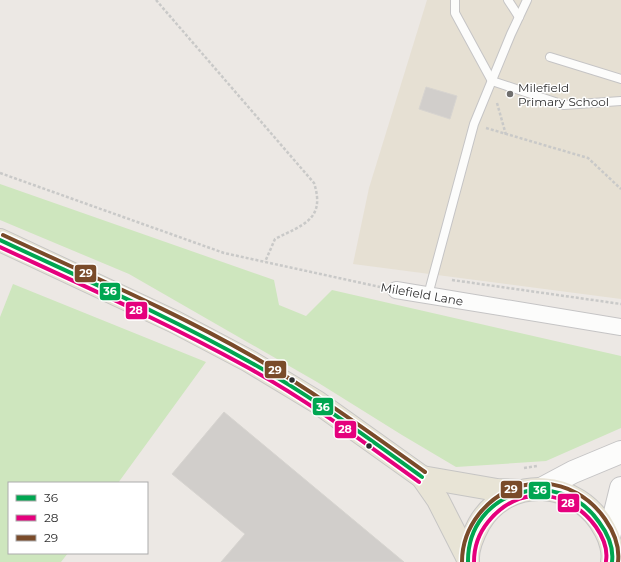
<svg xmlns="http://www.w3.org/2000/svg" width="621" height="562" viewBox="0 0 621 562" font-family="Montserrat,sans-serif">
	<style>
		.education { fill: #e6e0d3 }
		.green { fill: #cee6be }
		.building { fill: #d1cecb; stroke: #d7d4d0 }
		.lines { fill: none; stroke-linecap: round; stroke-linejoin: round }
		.lane-casing { stroke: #c5c4c5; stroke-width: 10 }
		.street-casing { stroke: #c5c4c5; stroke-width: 18 }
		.secondary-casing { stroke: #c5c4c5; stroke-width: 24 }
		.primary-casing { stroke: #c6c5c4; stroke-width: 24 }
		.path { stroke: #c9c9c8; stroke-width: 2.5; stroke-dasharray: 3 2; stroke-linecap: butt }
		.lane { stroke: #fcfcfb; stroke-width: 8 }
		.street { stroke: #fcfcfb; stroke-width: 16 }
		.secondary { stroke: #fcfcfb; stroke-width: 22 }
		.primary { stroke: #e8e4d6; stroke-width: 22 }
		.bus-1-casing { stroke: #fff; stroke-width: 7 }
		.bus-2-casing { stroke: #fff; stroke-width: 7 }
		.bus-3-casing { stroke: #fff; stroke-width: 7 }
		.bus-1 { stroke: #00a651; stroke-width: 4 }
		.bus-2 { stroke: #e5007d; stroke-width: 4 }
		.bus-3 { stroke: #7a4b2a; stroke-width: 4 }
		.poi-dot { fill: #706f6e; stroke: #fff; stroke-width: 1.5 }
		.bus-dot { fill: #2e2e2e; stroke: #fff; stroke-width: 1.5 }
		.labels { text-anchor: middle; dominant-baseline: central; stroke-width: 3; stroke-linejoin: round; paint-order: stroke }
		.poi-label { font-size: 12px; fill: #2e2e2e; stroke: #fff; text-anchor: start }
		.street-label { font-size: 12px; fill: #2e2e2e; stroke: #fff }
		.line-badge { stroke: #fff; stroke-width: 1.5 }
		.badge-label { font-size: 11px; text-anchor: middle; font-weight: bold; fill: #fff }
	</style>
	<rect width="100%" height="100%" fill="#ece8e4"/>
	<polygon class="education" points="427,0 621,0 621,299 353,264 369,188"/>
	<g class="green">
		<polygon points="0,184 274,280 279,305 306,316 332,290 621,356 621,428 546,461 456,467 402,435 317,382 129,274 0,220"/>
		<polygon points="13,284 206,362 118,483 9,483 9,553 68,553 61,562 0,562 0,317"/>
	</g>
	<g class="building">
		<polygon points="426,87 457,96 450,119 419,109"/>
		<polygon points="224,412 404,562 221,562 245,534 172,474"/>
	</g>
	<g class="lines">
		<g class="lane-casing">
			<g id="lane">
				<polyline points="455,0 455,13 492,81 564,105 621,101"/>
				<polyline points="508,0 519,17"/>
				<polyline points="550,57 621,79"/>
				<polyline points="428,295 474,124 511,34 527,0"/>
			</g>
		</g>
		<g class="street-casing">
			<polyline id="street" points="396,290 621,327"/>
		</g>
		<g class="secondary-casing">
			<g id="secondary">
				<polyline points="543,488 573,472 621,452"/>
				<polyline points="609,537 621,488"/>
			</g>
		</g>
		<g class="primary-casing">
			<g id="primary">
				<polyline points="0,240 175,322 249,361 317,402 422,477 438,500 468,559"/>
				<polyline points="422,477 497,490 520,491"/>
				<path d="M468,562C467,550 473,535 479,524C508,474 579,479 605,530C610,539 614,552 612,562"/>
			</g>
		</g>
		<g class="path">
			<path d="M156,0L314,183C326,220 302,225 275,239L265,262"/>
			<polyline points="497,103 506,135"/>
			<polyline points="486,128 588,158 621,189"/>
			<polyline points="0,173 224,253 380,287"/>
			<polyline points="452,280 621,304"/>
			<polyline points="524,468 537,466"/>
		</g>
		<use href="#lane" class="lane"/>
		<use href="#street" class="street"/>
		<use href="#secondary" class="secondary"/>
		<use href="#primary" class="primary"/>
		<g class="bus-1-casing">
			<g id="bus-1">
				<path d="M0,240C83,279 168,316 248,361C309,394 365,436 422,477"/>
				<path d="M468,562C467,490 559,464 599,522C608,534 614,547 612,562"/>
			</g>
		</g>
		<g class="bus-2-casing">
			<g id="bus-2">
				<path d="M0,247C82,285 165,322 245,366C306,399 362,441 419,482"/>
				<path d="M474,562C474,548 479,533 488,522C518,484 568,488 596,527C603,537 608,549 606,561"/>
			</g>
		</g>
		<g class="bus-3-casing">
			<g id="bus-3">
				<path d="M3,235C86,274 172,310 252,356C313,391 369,432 425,472"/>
				<path d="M462,562C462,545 468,528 479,514C513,471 574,474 605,519C614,532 620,546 618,562"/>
			</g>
		</g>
		<use href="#bus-1" class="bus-1"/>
		<use href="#bus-2" class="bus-2"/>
		<use href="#bus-3" class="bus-3"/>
	</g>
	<circle class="poi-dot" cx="510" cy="94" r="4"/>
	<g class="bus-dot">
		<circle cx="292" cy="380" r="3.5"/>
		<circle cx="369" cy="446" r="3.5"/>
	</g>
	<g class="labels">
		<g class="poi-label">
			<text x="518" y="87">Milefield<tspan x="518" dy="14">Primary School</tspan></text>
		</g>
		<g class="street-label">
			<text transform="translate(422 294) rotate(10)">Milefield Lane</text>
		</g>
	</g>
	<g class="line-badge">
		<rect x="74" y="264" width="23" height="19" rx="4" fill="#7a4b2a"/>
		<rect x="99" y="282" width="22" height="19" rx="4" fill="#00a651"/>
		<rect x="125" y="301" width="23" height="19" rx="4" fill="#e5007d"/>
		<rect x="264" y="360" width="23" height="19" rx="4" fill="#7a4b2a"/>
		<rect x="312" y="397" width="22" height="19" rx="4" fill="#00a651"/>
		<rect x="334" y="420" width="23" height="19" rx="4" fill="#e5007d"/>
		<rect x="500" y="480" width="23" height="19" rx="4" fill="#7a4b2a"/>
		<rect x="528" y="481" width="23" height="19" rx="4" fill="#00a651"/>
		<rect x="557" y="493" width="23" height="20" rx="4" fill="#e5007d"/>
	</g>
	<g class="badge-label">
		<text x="86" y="277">29</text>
		<text x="110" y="295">36</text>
		<text x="136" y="314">28</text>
		<text x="275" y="374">29</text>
		<text x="323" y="411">36</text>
		<text x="345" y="433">28</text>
		<text x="511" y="493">29</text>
		<text x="540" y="494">36</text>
		<text x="568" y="507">28</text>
	</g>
	<rect x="8" y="482" width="140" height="72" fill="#ffffff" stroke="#ababab"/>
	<rect x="16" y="495" width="20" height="6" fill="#00a651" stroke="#ababab"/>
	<text x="44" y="502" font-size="12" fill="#2e2e2e">36</text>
	<rect x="16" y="515" width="20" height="6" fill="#e5007d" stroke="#ababab"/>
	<text x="44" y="522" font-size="12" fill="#2e2e2e">28</text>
	<rect x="16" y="535" width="20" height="6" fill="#7a4b2a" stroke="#ababab"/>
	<text x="44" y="542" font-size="12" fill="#2e2e2e">29</text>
</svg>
